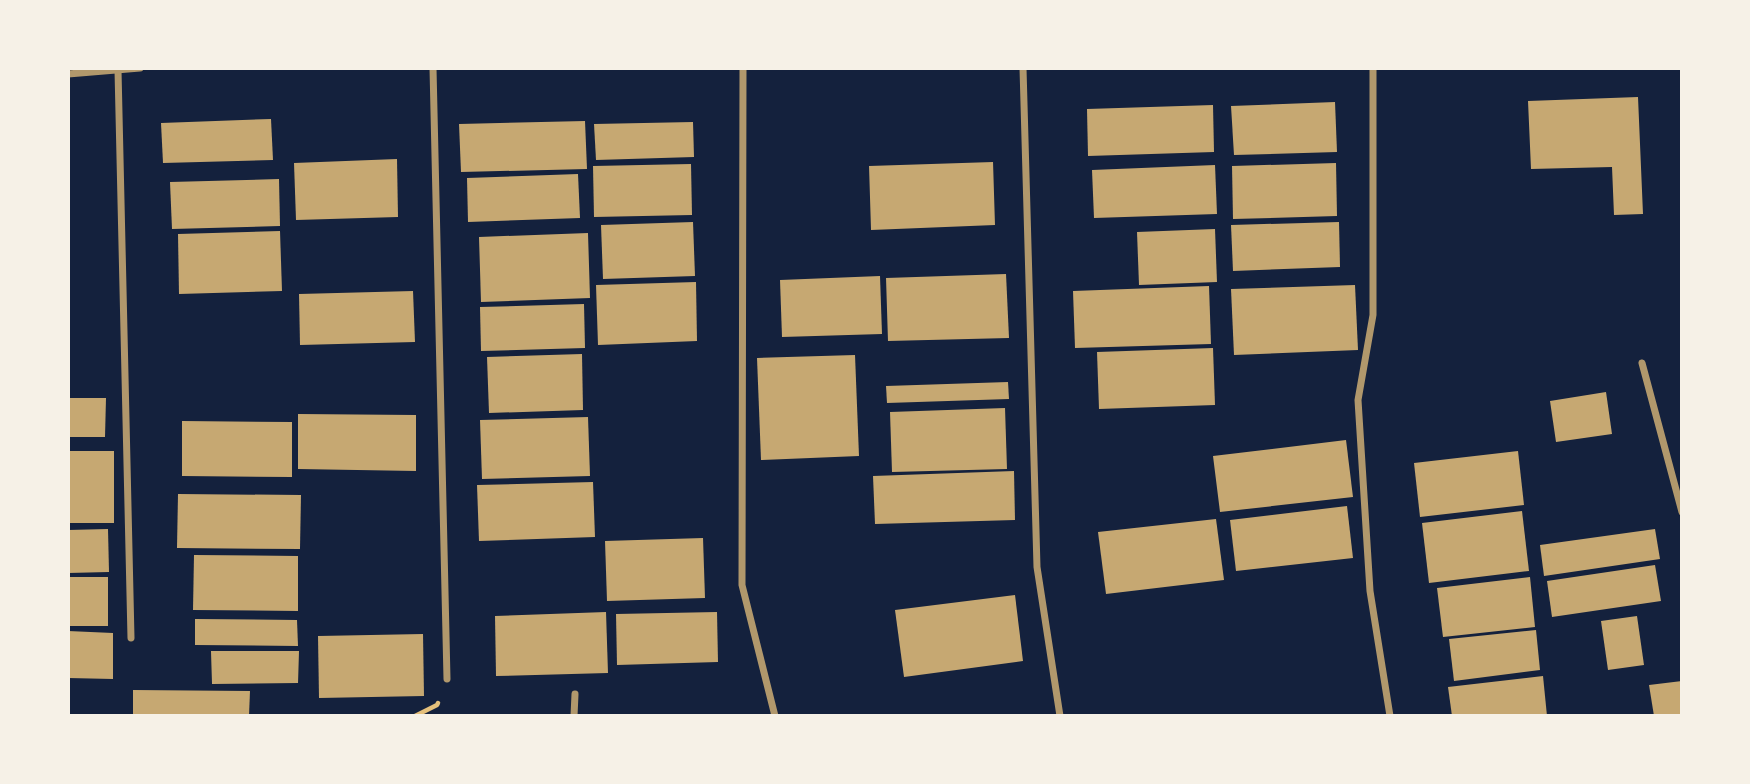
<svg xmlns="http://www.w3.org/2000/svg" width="1750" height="784" viewBox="0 0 1750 784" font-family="'PT Sans Narrow',sans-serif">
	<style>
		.building { fill: #c6a872 }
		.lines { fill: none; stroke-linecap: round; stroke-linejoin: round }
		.path { stroke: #e5c07b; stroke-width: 4.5 }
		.minor { stroke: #b1986c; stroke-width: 7 }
	</style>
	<rect width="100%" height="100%" fill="#14213d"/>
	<g class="building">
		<polygon points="1638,97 1643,214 1614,215 1612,167 1531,169 1528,101"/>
		<polygon points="1335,102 1337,152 1234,155 1231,106"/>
		<polygon points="1213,105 1214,152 1088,156 1087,109"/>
		<polygon points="271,119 273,160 163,163 161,123"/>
		<polygon points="585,121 587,169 461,172 459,124"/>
		<polygon points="693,122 694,157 596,160 594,124"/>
		<polygon points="397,159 398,217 296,220 294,163"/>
		<polygon points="993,162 995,225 871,230 869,166"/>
		<polygon points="1336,163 1337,216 1233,219 1232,166"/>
		<polygon points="691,164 692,215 594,217 593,166"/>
		<polygon points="1215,165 1217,214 1094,218 1092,170"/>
		<polygon points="578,174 580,218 468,222 467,178"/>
		<polygon points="279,179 280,226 172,229 170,182"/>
		<polygon points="693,222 695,276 603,279 601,225"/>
		<polygon points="1339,222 1340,267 1233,271 1231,225"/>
		<polygon points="1215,229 1217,282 1139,285 1137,232"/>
		<polygon points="280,231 282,291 179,294 178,234"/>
		<polygon points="588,233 590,298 481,302 479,237"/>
		<polygon points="1006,274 1009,338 888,341 886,278"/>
		<polygon points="880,276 882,334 782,337 780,280"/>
		<polygon points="696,282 697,341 598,345 596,285"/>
		<polygon points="1355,285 1358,350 1234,355 1231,289"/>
		<polygon points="1209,286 1211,344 1075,348 1073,291"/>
		<polygon points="413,291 415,342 300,345 299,294"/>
		<polygon points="584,304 585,348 481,351 480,307"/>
		<polygon points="1213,348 1215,405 1099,409 1097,352"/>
		<polygon points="582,354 583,410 489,413 487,357"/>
		<polygon points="855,355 859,456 761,460 757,358"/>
		<polygon points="1008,382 1009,399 887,403 886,386"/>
		<polygon points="1606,392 1612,434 1556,442 1550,401"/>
		<polygon points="68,398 106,398 105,437 68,437"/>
		<polygon points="1005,408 1007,469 892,472 890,412"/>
		<polygon points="298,414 416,415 416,471 298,469"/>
		<polygon points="588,417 590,476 482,479 480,420"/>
		<polygon points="182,421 292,422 292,477 182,476"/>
		<polygon points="1346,440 1353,497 1220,512 1213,456"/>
		<rect x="68" y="451" width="46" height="72"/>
		<polygon points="1518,451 1524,505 1420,517 1414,463"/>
		<polygon points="1014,471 1015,520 875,524 873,476"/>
		<polygon points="593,482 595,537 479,541 477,485"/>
		<polygon points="178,494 301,495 300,549 177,548"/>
		<polygon points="1347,506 1353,558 1236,571 1230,520"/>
		<polygon points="1522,511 1529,571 1429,583 1422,523"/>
		<polygon points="1216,519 1224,580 1106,594 1098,532"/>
		<polygon points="108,529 109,572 68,573 68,530"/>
		<polygon points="1655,529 1660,559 1544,576 1540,545"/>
		<polygon points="703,538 705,598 607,601 605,541"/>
		<polygon points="194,555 298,556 298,611 193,610"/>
		<polygon points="1655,565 1661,601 1552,617 1547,581"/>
		<rect x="68" y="577" width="40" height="49"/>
		<polygon points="1530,577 1535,627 1443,637 1437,588"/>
		<polygon points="1015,595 1023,661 904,677 895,610"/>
		<polygon points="606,612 608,673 496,676 495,616"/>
		<polygon points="717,612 718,662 617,665 616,614"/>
		<polygon points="1637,616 1644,665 1608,670 1601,621"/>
		<polygon points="195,619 297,620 298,646 195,645"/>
		<polygon points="1536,630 1540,670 1454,681 1449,639"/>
		<polygon points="68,631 113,633 113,679 68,678"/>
		<polygon points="423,634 424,696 319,698 318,636"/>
		<polygon points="211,651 299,651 298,683 212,684"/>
		<polygon points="1543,676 1547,716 1452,716 1448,687"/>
		<polygon points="1682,681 1682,716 1654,716 1649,685"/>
		<polygon points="133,690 250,691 249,716 133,716"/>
	</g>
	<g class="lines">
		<polyline class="path" points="415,716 437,705 438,703"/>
		<g class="minor">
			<polyline points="433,68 447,679"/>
			<polyline points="743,68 742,585 775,716"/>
			<polyline points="1023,68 1037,567 1060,716"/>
			<polyline points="1373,68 1373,315 1358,400 1370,591 1390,716"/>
			<polyline points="118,70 131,638"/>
			<polyline points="68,74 140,68"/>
			<polyline points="1642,363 1682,512"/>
			<polyline points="574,716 575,694"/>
		</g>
	</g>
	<rect width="1750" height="784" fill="none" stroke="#f6f1e7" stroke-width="140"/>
</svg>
